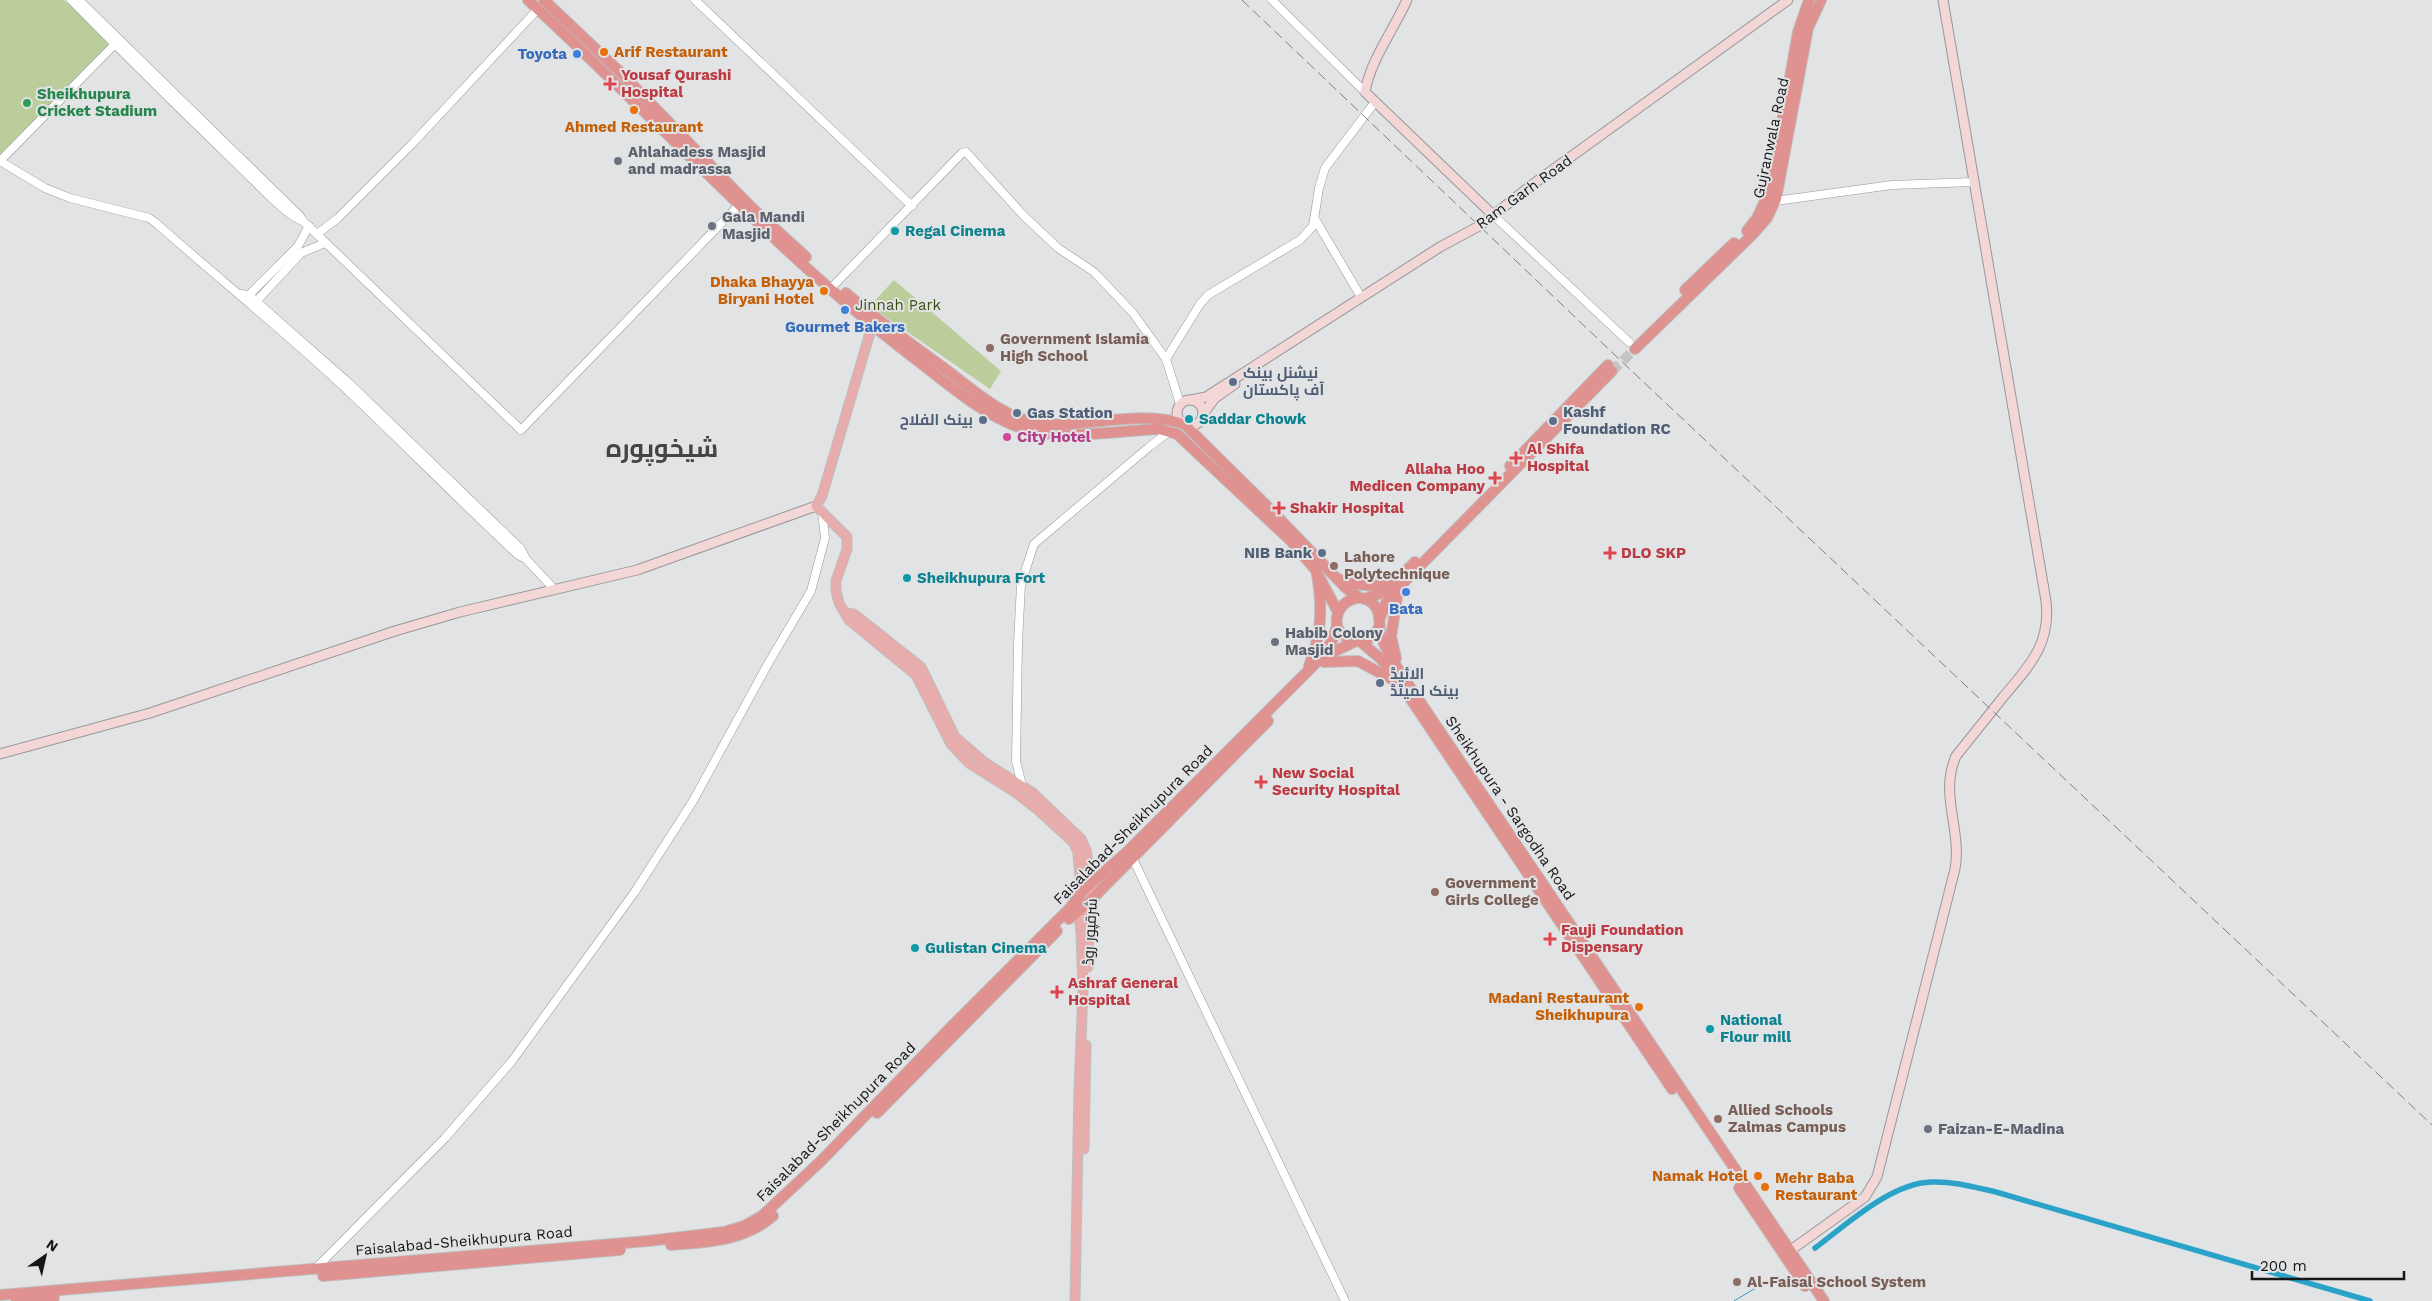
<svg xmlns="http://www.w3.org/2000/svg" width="2432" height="1301" viewBox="0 0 2432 1301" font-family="'Work Sans',Cairo,sans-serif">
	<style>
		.green { fill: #bacd9b }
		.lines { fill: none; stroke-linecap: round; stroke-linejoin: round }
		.stream { stroke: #2ba3c9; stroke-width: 1 }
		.canal { stroke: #2ba3c9; stroke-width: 5.5 }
		.trunk-tunnel { stroke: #c3c4c6; stroke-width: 10; stroke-dasharray: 10 5; stroke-linecap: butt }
		.tertiary-casing { stroke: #97989a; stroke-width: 9 }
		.secondary-casing { stroke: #97989a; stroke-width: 11 }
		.primary-casing { stroke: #bebebe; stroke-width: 11 }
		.trunk-casing { stroke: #bebebe; stroke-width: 12 }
		.tertiary { stroke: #fff; stroke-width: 8 }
		.secondary { stroke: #f3d6d6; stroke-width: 9 }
		.primary { stroke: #e7adac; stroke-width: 9 }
		.trunk { stroke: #df9290; stroke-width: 10 }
		.rail { stroke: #7f7f81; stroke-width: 1; stroke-dasharray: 10 5; stroke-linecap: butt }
		.food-dot { fill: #e8710a; stroke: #e2e3e5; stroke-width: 2 }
		.shop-dot { fill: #3f7fe0; stroke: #e2e3e5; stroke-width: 2 }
		.health-dot { fill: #e0444e; stroke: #e2e3e5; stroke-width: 2 }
		.leisure-dot { fill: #2e9e5b; stroke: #e2e3e5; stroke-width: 2 }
		.worship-dot { fill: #6b7280; stroke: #e2e3e5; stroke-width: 2 }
		.culture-dot { fill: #0f9aa8; stroke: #e2e3e5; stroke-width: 2 }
		.education-dot { fill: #8d6e63; stroke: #e2e3e5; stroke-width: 2 }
		.service-dot { fill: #5c6f8a; stroke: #e2e3e5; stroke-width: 2 }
		.hotel-dot { fill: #d1479c; stroke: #e2e3e5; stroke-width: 2 }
		.labels { text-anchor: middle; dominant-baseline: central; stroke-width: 4; stroke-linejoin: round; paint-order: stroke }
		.food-label { font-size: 15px; font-weight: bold; fill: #c56008; stroke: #e2e3e5; text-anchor: end }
		.shop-label { font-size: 15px; font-weight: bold; fill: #366cbe; stroke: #e2e3e5 }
		.health-label { font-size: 15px; font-weight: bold; fill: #be3a42; stroke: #e2e3e5; text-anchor: start }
		.leisure-label { font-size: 15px; font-weight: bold; fill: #27864d; stroke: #e2e3e5; text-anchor: start }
		.street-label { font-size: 15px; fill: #161617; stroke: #e2e3e5 }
		.worship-label { font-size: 15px; font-weight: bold; fill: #5b616d; stroke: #e2e3e5; text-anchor: start }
		.culture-label { font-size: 15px; font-weight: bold; fill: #0d838f; stroke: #e2e3e5; text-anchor: start }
		.park-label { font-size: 15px; fill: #3c4f13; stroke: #e2e3e5 }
		.education-label { font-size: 15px; font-weight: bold; fill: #785e54; stroke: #e2e3e5; text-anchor: start }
		.service-label { font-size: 15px; font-weight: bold; fill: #4e5e75; stroke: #e2e3e5; text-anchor: start }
		.hotel-label { font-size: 15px; font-weight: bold; fill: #b23c85; stroke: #e2e3e5; text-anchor: start }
		.town-label { font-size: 25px; font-weight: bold; fill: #434445; stroke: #e2e3e5 }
	</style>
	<rect width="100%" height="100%" fill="#e2e3e5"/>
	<g class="green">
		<polygon points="0,0 64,0 109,41 109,49 0,158"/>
		<polygon points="894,280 1001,371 990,389 870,306"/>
	</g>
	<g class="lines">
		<polyline class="stream" points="1734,1301 1769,1280"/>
		<path class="canal" d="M1815,1248C1846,1225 1891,1183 1931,1182C1953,1181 1974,1187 1996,1192L2370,1301"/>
		<polyline class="trunk-tunnel" points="1612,371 1635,349"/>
		<g class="tertiary-casing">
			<g id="tertiary">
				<path d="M71,0C127,57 184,113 242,169C256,182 287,217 303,221"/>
				<polyline points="79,0 300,216 303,221 521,430 738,206"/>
				<polyline points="695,0 912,206"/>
				<polyline points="1272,0 1365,92"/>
				<path d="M0,161L45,188L70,198L149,218L156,223C218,278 283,330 344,387C402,442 459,500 518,555L526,559L554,589"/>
				<polyline points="0,161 118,41"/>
				<polyline points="1775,201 1892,185 1973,182"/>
				<polyline points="1492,214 1629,342"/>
				<polyline points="1315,219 1361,297"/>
				<polyline points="317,234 338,218 412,144 538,9"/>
				<polyline points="835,284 962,153 966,152 1023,215 1058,248 1094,272 1133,313 1166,359 1180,404"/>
				<polyline points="241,294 249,295 349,383 521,549 526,559"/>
				<polyline points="246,298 298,246 309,226"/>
				<polyline points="253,305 301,253 325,243"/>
				<polyline points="1166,359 1200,304 1208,295 1300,240 1313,226 1319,188 1325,168 1375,102"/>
				<polyline points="1022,785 1016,761 1018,643 1021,584 1034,544 1149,447 1170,431"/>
				<polyline points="1132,857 1345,1301"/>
				<polyline points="315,1269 445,1138 512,1061 634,893 693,801 769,662 811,591 825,538 822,512"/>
			</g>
		</g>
		<g class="secondary-casing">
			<g id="secondary">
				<path d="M1407,0C1394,29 1370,61 1365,92L1492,214"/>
				<circle cx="1190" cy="413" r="13"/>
				<polyline points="1191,400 1206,397 1440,247 1481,225 1529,187 1788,0"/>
				<polyline points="1203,414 1215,398 1235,384"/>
				<polyline points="0,754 150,713 395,631 460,612 637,570 816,506"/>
				<path d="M1784,1255L1865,1197L1877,1177L1955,869C1962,830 1939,794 1956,756C1972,736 1988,716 2004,696C2030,665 2051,644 2046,601L1943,0"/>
			</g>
		</g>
		<g class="primary-casing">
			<g id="primary">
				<polyline points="872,326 822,496 816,506 847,537 847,549 836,581 836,591 839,603 849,620 916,675 951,744 969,763 1015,792 1038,810 1074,843 1078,853 1080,877 1078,902 1081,933 1083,990 1079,1090 1075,1301"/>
				<polyline points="846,613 854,614 921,667 955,737 984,762 1033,793 1081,839 1086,850 1093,893 1089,905 1088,967"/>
				<polyline points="1084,1149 1086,1045"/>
			</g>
		</g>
		<g class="trunk-casing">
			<g id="trunk">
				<path d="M528,0C658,119 774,251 914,358C947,383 981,414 1021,428C1059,441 1118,431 1159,429L1177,434L1291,541L1315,569L1338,612"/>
				<polyline points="544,0 620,72 750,206 806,257"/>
				<polyline points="1747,231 1757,218 1770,190 1798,32 1809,0"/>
				<polyline points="1685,290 1734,243"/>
				<path d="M846,293C876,319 908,342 940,365C972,388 1004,421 1045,424C1086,427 1147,409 1185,425L1265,504L1346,588L1360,598"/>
				<polyline points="1635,349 1753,234 1767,218 1776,199 1808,28 1821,0"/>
				<polyline points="1510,466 1608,365"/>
				<path d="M1338,579C1357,585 1376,589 1395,581"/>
				<polyline points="1365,599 1386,591 1415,562"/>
				<polyline points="1380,618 1387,601 1407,579 1612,371"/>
				<path d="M1379,627C1371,645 1349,646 1338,629C1330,607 1358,586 1375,606C1382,615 1378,626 1381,636C1387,653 1396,666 1406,681L1824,1301"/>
				<polyline points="1361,642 1382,660 1402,686 1672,1089"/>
				<polyline points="1396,658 1391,637 1398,591"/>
				<polyline points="1326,660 1333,652 1354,642"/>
				<polyline points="1324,662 1358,661 1397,682"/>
				<path d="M1309,666C1321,636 1323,608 1317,575"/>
				<polyline points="1069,919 1091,900 1268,721"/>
				<polyline points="877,1113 1057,931"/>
				<polyline points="1739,1188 1805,1286"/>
				<path d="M671,1245C708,1242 744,1241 773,1216"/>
				<polyline points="323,1276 620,1250"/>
				<polyline points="0,1295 648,1241 724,1232 744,1226 762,1216 821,1161 953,1025 1070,908 1084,890 1128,851 1315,664 1332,641 1337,626"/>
				<polyline points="16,1301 54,1298"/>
			</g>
		</g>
		<use href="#tertiary" class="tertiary"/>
		<use href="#secondary" class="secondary"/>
		<use href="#primary" class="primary"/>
		<use href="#trunk" class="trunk"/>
		<polyline class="rail" points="1242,0 1618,358 2432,1125"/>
	</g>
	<g class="food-dot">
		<circle cx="604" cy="52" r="5"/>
		<circle cx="634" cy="110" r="5"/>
		<circle cx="824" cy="291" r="5"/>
		<circle cx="1639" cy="1007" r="5"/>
		<circle cx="1758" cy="1176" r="5"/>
		<circle cx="1765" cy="1187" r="5"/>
	</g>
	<g class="shop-dot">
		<circle cx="577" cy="54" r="5"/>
		<circle cx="845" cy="310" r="5"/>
		<circle cx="1406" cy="592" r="5"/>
	</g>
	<g class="health-dot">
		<path d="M607.5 76.5h5v5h5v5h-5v5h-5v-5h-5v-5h5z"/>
		<path d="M1513.5 450.5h5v5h5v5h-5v5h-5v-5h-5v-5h5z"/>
		<path d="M1492.5 470.5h5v5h5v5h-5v5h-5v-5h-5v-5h5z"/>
		<path d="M1276.5 500.5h5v5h5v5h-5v5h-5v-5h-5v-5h5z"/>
		<path d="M1607.5 545.5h5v5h5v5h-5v5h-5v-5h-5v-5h5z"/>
		<path d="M1258.5 774.5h5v5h5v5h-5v5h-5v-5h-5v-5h5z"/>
		<path d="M1547.5 931.5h5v5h5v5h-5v5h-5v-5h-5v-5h5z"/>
		<path d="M1054.5 984.5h5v5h5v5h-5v5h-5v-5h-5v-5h5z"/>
	</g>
	<circle class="leisure-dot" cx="27" cy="103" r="5"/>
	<g class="worship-dot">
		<circle cx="618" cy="161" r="5"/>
		<circle cx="712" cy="226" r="5"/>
		<circle cx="1275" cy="642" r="5"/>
		<circle cx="1928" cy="1129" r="5"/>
	</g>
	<g class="culture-dot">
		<circle cx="895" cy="231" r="5"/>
		<circle cx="1189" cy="419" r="5"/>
		<circle cx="907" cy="578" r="5"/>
		<circle cx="915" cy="948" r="5"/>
		<circle cx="1710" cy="1029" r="5"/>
	</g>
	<g class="education-dot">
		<circle cx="990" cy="348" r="5"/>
		<circle cx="1334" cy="566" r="5"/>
		<circle cx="1435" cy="892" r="5"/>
		<circle cx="1718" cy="1119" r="5"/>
		<circle cx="1737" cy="1282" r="5"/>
	</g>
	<g class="service-dot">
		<circle cx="1233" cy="382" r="5"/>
		<circle cx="1017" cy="413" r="5"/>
		<circle cx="983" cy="420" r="5"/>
		<circle cx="1553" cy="421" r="5"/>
		<circle cx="1322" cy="553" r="5"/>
		<circle cx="1380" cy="683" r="5"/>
	</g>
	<circle class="hotel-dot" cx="1007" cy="437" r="5"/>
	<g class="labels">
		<g class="food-label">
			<text x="614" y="52" text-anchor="start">Arif Restaurant</text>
			<text x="634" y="127" text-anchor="middle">Ahmed Restaurant</text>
			<text x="814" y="282">Dhaka Bhayya<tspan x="814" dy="17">Biryani Hotel</tspan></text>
			<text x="1629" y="998">Madani Restaurant<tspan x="1629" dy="17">Sheikhupura</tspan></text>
			<text x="1748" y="1176">Namak Hotel</text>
			<text x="1775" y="1178" text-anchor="start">Mehr Baba<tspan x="1775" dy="17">Restaurant</tspan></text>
		</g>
		<g class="shop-label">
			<text x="567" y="54" text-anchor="end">Toyota</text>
			<text x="845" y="327">Gourmet Bakers</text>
			<text x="1406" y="609">Bata</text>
		</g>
		<g class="health-label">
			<text x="621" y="75">Yousaf Qurashi<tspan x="621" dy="17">Hospital</tspan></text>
			<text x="1527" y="449">Al Shifa<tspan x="1527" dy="17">Hospital</tspan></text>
			<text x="1485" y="469" text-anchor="end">Allaha Hoo<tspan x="1485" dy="17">Medicen Company</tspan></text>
			<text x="1290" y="508">Shakir Hospital</text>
			<text x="1621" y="553">DLO SKP</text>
			<text x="1272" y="773">New Social<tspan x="1272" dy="17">Security Hospital</tspan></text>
			<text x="1561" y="930">Fauji Foundation<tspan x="1561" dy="17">Dispensary</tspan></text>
			<text x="1068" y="983">Ashraf General<tspan x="1068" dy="17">Hospital</tspan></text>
		</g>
		<g class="leisure-label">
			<text x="37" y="94">Sheikhupura<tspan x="37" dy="17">Cricket Stadium</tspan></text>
		</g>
		<g class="street-label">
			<text transform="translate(1771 138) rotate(-78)">Gujranwala Road</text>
			<text transform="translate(1524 192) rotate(-36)">Ram Garh Road</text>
			<text transform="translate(1510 808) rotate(56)">Sheikhupura - Sargodha Road</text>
			<text transform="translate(1133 825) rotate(-45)">Faisalabad-Sheikhupura Road</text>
			<text transform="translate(1090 932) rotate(-87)">شرقپور روڈ</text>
			<text transform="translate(836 1122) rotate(-45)">Faisalabad-Sheikhupura Road</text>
			<text transform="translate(464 1241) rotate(-5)">Faisalabad-Sheikhupura Road</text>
		</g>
		<g class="worship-label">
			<text x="628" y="152">Ahlahadess Masjid<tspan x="628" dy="17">and madrassa</tspan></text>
			<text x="722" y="217">Gala Mandi<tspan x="722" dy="17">Masjid</tspan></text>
			<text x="1285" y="633">Habib Colony<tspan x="1285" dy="17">Masjid</tspan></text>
			<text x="1938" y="1129">Faizan-E-Madina</text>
		</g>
		<g class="culture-label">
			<text x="905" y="231">Regal Cinema</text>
			<text x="1199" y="419">Saddar Chowk</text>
			<text x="917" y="578">Sheikhupura Fort</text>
			<text x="925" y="948">Gulistan Cinema</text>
			<text x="1720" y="1020">National<tspan x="1720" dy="17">Flour mill</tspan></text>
		</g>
		<g class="park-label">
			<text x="898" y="305">Jinnah Park</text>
		</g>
		<g class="education-label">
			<text x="1000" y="339">Government Islamia<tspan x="1000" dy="17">High School</tspan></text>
			<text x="1344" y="557">Lahore<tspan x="1344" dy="17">Polytechnique</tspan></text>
			<text x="1445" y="883">Government<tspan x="1445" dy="17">Girls College</tspan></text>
			<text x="1728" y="1110">Allied Schools<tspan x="1728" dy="17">Zalmas Campus</tspan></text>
			<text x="1747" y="1282">Al-Faisal School System</text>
		</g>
		<g class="service-label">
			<text x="1243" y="373">نیشنل بینک<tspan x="1243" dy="17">آف پاکستان</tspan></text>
			<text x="1563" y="412">Kashf<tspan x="1563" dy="17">Foundation RC</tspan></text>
			<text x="1027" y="413">Gas Station</text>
			<text x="973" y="420" text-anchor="end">بینک الفلاح</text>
			<text x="1312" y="553" text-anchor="end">NIB Bank</text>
			<text x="1390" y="674">الائیڈ<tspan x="1390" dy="17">بینک لمیٹڈ</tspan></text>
		</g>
		<g class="hotel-label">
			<text x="1017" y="437">City Hotel</text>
		</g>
		<g class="town-label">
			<text x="662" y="448">شیخوپورہ</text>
		</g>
	</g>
	<g transform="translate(45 1256) rotate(34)" stroke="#e2e3e5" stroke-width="4" paint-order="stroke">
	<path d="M0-4L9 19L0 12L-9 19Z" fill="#161617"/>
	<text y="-8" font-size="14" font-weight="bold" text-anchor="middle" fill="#161617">N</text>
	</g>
	<path d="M2252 1271v8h152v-8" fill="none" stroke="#161617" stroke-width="2.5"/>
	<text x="2260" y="1271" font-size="15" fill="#161617" stroke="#e2e3e5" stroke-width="4" paint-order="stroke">200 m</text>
</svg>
